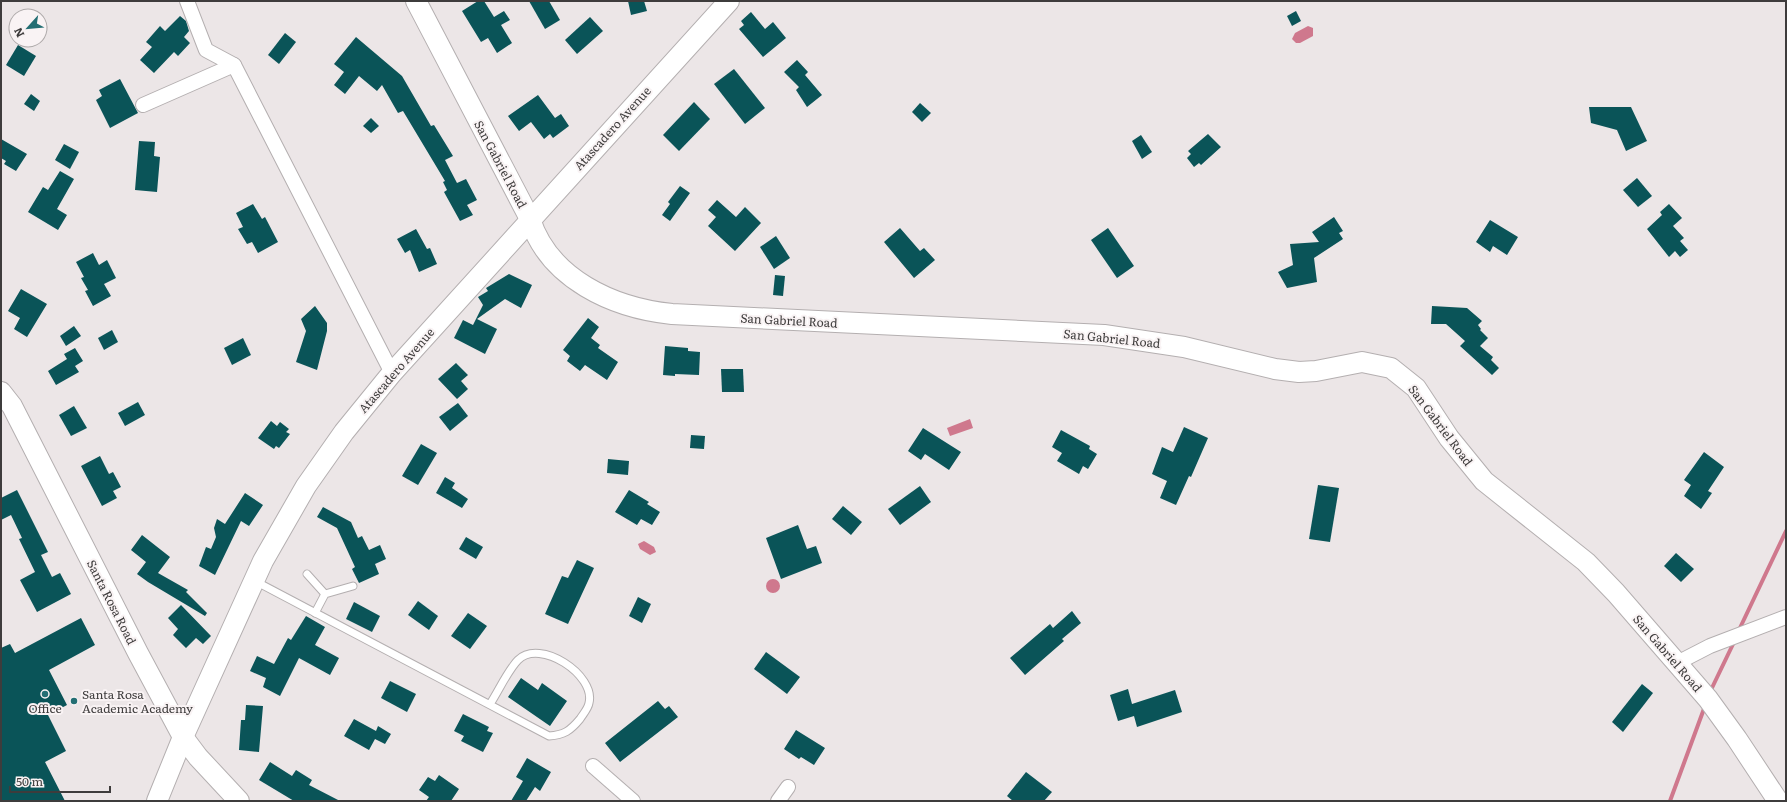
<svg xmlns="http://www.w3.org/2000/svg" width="1787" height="802" viewBox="0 0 1787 802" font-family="Literata,serif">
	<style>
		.water { fill: #cf788d }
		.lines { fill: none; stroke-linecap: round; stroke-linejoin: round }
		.stream { stroke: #cf788d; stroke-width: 4 }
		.building { fill: #0a5458 }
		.lane-casing { stroke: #b4afb0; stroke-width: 9 }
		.street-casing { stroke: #b4afb0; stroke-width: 16 }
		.secondary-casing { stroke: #b4afb0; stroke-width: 22 }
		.lane { stroke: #fff; stroke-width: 7 }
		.street { stroke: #fff; stroke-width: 14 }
		.secondary { stroke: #fff; stroke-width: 20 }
		.poi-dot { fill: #236e73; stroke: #f9f3f4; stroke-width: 1.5 }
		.labels { text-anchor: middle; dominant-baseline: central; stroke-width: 4; stroke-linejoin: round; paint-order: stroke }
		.street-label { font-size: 12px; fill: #3e3c3c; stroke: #f9f3f4 }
		.poi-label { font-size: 12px; fill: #3e3c3c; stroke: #f9f3f4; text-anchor: start }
	</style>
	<rect width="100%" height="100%" fill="#ece6e7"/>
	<g class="water">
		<polygon points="1308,26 1313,28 1313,36 1300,43 1296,43 1292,39 1295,33"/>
		<polygon points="970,419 973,428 950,436 947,428"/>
		<polygon points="644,541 654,547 656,552 650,555 640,549 638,544"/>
		<circle cx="773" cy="586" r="7"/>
	</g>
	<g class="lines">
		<g class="stream">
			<polyline points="1739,630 1786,531"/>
			<polyline points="1710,692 1735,640"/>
			<polyline points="1670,801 1705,706"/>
		</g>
	</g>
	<g class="building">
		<polygon points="478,1 484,1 494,17 504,11 510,20 501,25 512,43 497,53 488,38 481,42 462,11"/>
		<polygon points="529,1 549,1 560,20 545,29"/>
		<polygon points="628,1 644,1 647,11 631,15"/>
		<polygon points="1296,11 1301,21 1292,26 1287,16"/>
		<polygon points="751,12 765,29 773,22 786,38 763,57 739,29 744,25 741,21"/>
		<polygon points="180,16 186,21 189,31 184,37 190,43 178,56 174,52 154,73 140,60 152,47 146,42 160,26 165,31"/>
		<polygon points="590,17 603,31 577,54 565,40"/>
		<polygon points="285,33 296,42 279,64 268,55"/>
		<polygon points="356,37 402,76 431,126 434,125 453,156 445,160 457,183 466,179 477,200 467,205 473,215 460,221 444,192 447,190 443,182 445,181 403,111 398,113 382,85 377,91 359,76 345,94 334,85 344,72 334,64"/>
		<polygon points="18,45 36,56 24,76 6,65"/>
		<polygon points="797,60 808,72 805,75 822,95 807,107 796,90 799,87 784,72"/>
		<polygon points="734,69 765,108 745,124 714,84"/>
		<polygon points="120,79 138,113 110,128 96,100 102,96 99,90"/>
		<polygon points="31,94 40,101 34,111 24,104"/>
		<polygon points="538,95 555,118 561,114 569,126 553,138 550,134 544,139 531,122 519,131 508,116"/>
		<polygon points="694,102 710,119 679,151 663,135"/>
		<polygon points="920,103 931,113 922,122 912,112"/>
		<polygon points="1589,107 1631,107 1647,141 1626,151 1617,130 1591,123"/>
		<polygon points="371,118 379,126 371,133 363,126"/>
		<polygon points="1208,134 1221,147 1201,165 1199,163 1194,167 1187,158 1191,154 1188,151"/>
		<polygon points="1141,135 1152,152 1142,159 1132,141"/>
		<polygon points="1,139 27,154 16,171 4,164 6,161 1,158"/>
		<polygon points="139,141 155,142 154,156 160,157 157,192 135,190"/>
		<polygon points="64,144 79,152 70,169 55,160"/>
		<polygon points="60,171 74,179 57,209 67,215 58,230 28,212 43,187 48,190"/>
		<polygon points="1637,178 1652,196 1638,207 1623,190"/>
		<polygon points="680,186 690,193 670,221 662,215 670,204 668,202"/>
		<polygon points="717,200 736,217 745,207 761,223 735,251 708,226 716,217 708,210"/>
		<polygon points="253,204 262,219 265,217 278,242 258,253 252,242 247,244 238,229 243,227 236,213"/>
		<polygon points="1669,204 1682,218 1673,226 1684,238 1680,241 1688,250 1680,257 1675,251 1669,257 1647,229 1662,215 1660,212"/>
		<polygon points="1334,217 1343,231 1339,233 1343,239 1314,258 1317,282 1287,288 1278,272 1293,265 1290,244 1319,242 1312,232"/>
		<polygon points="1490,220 1518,237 1507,255 1493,246 1490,252 1476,242"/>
		<polygon points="900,228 920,251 924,248 935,260 914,278 884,242"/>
		<polygon points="1108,228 1134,266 1117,278 1091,240"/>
		<polygon points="416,229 427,249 430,248 437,264 419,272 410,250 405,253 397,239"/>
		<polygon points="776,236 790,258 774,269 760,247"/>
		<polygon points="93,253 99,265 107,260 116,278 104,284 111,296 93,306 85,291 88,290 81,278 84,277 76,262"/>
		<polygon points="509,274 532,285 521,308 505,299 477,319 497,329 485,354 454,338 463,320 473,325 483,305 478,297 488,291 486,288"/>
		<polygon points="775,275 785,276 783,296 773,295"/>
		<polygon points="21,289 47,304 27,337 14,329 20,318 8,311"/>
		<polygon points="315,306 327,323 327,331 317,370 296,362 306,331 301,319"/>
		<polygon points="1432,306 1467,308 1482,321 1478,325 1481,329 1480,330 1488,338 1480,346 1493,357 1491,360 1499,368 1492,375 1460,346 1465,341 1446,324 1431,324"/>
		<polygon points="588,318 599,327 591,338 600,345 598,348 618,362 607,380 585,365 580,371 567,361 570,356 563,350"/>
		<polygon points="74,326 81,336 66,346 60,336"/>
		<polygon points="112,330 118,342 104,350 98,338"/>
		<polygon points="243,338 251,355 232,365 224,348"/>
		<polygon points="665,346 688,348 688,351 700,352 699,375 675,374 675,376 663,375"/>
		<polygon points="75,348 83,361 75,366 79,372 56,385 48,371 67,359 64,354"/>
		<polygon points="456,363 468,375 461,381 468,389 457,399 438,379"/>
		<polygon points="721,369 743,369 744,392 722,392"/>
		<polygon points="138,402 145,415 125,426 118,413"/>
		<polygon points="458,403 468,416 450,431 439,417"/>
		<polygon points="74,406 87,428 71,436 59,415"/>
		<polygon points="271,421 277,426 280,422 289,429 286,432 290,434 279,448 276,446 274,449 258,438"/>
		<polygon points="1184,427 1208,438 1191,477 1189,476 1176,505 1160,498 1167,481 1152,474 1162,447 1173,452"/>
		<polygon points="923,428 961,452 949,470 925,454 921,460 908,451"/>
		<polygon points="1061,430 1090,446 1089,449 1097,454 1088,469 1083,466 1079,474 1057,461 1062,453 1052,447"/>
		<polygon points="691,435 705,436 704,449 690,448"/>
		<polygon points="421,444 437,453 418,485 402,476"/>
		<polygon points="1704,452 1724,467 1708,491 1712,493 1701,509 1684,496 1691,485 1684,480"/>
		<polygon points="100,456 109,474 113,472 121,487 113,491 117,498 102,506 81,466"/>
		<polygon points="608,459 629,461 628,475 607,473"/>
		<polygon points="445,477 455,483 452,488 468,499 462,508 436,493"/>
		<polygon points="1318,485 1339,488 1330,542 1309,539"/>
		<polygon points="920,486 931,502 900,525 888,509"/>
		<polygon points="17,490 48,552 41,555 52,577 60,573 71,594 37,612 20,580 35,572 19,539 22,538 11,515 1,520 1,498"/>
		<polygon points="629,490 649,502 647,504 660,512 652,525 641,519 637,525 615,512"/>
		<polygon points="245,493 263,505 249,526 241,521 215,575 199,566 206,547 211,549 216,537 214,528 217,519 225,524"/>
		<polygon points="843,506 862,522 851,535 832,519"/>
		<polygon points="323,507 351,522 358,538 362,536 369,550 380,545 386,559 375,564 379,574 359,583 352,569 355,567 337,528 317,517"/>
		<polygon points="798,525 807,549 816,546 822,563 781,579 766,538"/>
		<polygon points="142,535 170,557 158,573 188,590 186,592 207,613 205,616 148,582 137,574 146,562 131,550"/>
		<polygon points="466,537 483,547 476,559 459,549"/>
		<polygon points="1676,553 1694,569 1681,582 1664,566"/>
		<polygon points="577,560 594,568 568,624 545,614 562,576 568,578"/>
		<polygon points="638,597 651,604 642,623 629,616"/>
		<polygon points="418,601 438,616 429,630 408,615"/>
		<polygon points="354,602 380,616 372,632 346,619"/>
		<polygon points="181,605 211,636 203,644 196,638 186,648 173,635 178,629 168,618"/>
		<polygon points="1072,611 1081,623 1062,639 1064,641 1025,675 1010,658 1050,624 1053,628"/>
		<polygon points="468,613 487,626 470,649 451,636"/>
		<polygon points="306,616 325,627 315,645 339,658 330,675 299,658 280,696 263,687 266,678 250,671 257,656 274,664 288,638 291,640"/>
		<polygon points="81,618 95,645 49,670 67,705 48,715 66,751 45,762 65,801 1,801 1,648 10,644 15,653"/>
		<polygon points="766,652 800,677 787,694 754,669"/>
		<polygon points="521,678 538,690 542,683 567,701 550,726 508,697"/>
		<polygon points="390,681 416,694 407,712 381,698"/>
		<polygon points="1642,684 1653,693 1623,732 1612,722"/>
		<polygon points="1128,689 1132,704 1175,690 1182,712 1137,727 1134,716 1118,721 1110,695"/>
		<polygon points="658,701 665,709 669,706 678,717 620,762 605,743"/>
		<polygon points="246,705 263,706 259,752 239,750 241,720 245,720"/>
		<polygon points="463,714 489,727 487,731 493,733 483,752 461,741 464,736 454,731"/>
		<polygon points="354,719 376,731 378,726 391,734 385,744 375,739 369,750 344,736"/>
		<polygon points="796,730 825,748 814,765 801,757 799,759 784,749"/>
		<polygon points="527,758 551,772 540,791 535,787 526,801 511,801 523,781 516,777"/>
		<polygon points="270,762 292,776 296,770 312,780 309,785 340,801 294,801 259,780"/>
		<polygon points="1026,772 1052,792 1044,801 1013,801 1007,796"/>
		<polygon points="439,775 459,789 451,801 426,801 429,797 419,790 428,777 435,781"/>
	</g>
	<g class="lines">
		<g class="lane-casing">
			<g id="lane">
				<polyline points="307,574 325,594"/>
				<path d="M255,581L549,736C564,735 570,731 580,719C583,714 588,709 589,703C596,675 540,638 518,660C508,670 498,692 490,704"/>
				<polyline points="315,613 325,594 353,586"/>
			</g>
		</g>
		<g class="street-casing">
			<g id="street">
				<polyline points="187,1 206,50 234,65 392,373"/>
				<polyline points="143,105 234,65"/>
				<polyline points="1677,663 1710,646 1786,617"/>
				<polyline points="593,766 633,801"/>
				<polyline points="778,801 788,787"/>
			</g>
		</g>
		<g class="secondary-casing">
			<g id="secondary">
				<path d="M416,1L530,219C549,279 613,308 672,314L1104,335L1184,347L1275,369L1299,372L1316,371L1362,362L1391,368L1416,388L1449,438L1484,481L1586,562L1616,593L1708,699L1737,739L1778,801"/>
				<polyline points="1,392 12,406 138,653 183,737 198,757 239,801"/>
				<polyline points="157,801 183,737 263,561 306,486 344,432 392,373 729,1"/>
			</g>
		</g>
		<use href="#lane" class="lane"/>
		<use href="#street" class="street"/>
		<use href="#secondary" class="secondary"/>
	</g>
	<g class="poi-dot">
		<circle cx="45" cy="694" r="4"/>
		<circle cx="74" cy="701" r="4"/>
	</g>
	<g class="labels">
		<g class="street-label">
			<text transform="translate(612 128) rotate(-48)">Atascadero Avenue</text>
			<text transform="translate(501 164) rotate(62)">San Gabriel Road</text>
			<text transform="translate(789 320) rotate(3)">San Gabriel Road</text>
			<text transform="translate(1112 338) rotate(6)">San Gabriel Road</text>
			<text transform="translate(396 370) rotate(-49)">Atascadero Avenue</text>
			<text transform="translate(1441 425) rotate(53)">San Gabriel Road</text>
			<text transform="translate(112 602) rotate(63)">Santa Rosa Road</text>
			<text transform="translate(1668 653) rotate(49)">San Gabriel Road</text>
		</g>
		<g class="poi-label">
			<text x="82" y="694">Santa Rosa<tspan x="82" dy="14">Academic Academy</tspan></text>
			<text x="45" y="708" text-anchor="middle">Office</text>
		</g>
	</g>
	<rect width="1787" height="802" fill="none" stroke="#3e3c3c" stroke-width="4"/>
	<g transform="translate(28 28) rotate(243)"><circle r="19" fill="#f9f3f4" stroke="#aeaaaa"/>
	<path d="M0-3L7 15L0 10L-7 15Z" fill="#236e73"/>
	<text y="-6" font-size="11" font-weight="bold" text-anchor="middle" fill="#3e3c3c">N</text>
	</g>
	<path d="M10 786v6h100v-6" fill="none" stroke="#3e3c3c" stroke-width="2"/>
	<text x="16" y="786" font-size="12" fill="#3e3c3c" stroke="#f9f3f4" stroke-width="3" paint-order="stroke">50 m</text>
</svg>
